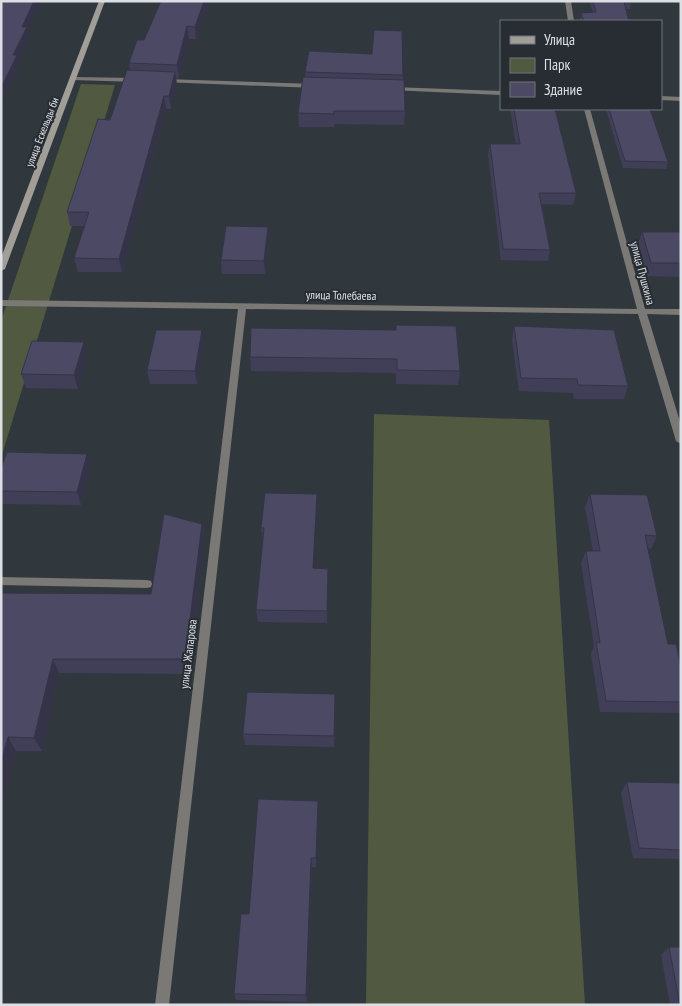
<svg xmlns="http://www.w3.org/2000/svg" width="682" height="1006" viewBox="0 0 682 1006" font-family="'PT Sans Narrow',sans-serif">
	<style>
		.green { fill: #515a40 }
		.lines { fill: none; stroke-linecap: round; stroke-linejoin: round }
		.lane { fill: #7b7975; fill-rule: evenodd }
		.street { fill: #7b7975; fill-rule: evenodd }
		.secondary { fill: #a19e98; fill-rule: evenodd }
		.wall { fill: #413f57 }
		.shaded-wall { fill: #353347 }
		.building { fill: #4c4965; stroke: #353347 }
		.labels { text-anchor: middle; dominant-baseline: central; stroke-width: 4; stroke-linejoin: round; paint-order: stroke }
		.far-street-label { font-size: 11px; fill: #dce0e4; stroke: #272d33 }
		.street-label { font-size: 12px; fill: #dce0e4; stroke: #272d33 }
	</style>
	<rect width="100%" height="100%" fill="#31383d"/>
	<g class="green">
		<polygon points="81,84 115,85 1,458 1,321"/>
		<polygon points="374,414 549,420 585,1005 366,1005"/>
	</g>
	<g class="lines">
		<polygon class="lane" points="1,577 147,580 151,581 152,584 151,587 147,588 1,585"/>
		<g class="street">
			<polygon points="565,1 571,1 574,21 568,21"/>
			<polygon points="71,77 137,78 140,80 137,82 73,80 71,79"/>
			<polygon points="164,79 315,84 318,86 315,88 162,82 161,81"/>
			<polygon points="392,87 501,91 501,95 390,90 389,89"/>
			<polygon points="661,96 681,97 681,101 661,100"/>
			<polygon points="584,109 590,109 645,309 681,309 681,315 647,314 681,425 681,444 676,441 638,314 246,309 169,1005 155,1005 238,309 1,306 1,300 637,309"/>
		</g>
		<polygon class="secondary" points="99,1 105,1 5,269 1,271 1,258"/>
	</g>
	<g class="wall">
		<polygon points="589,1 631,1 631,3 630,9 626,9 629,21 580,21 581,13 593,12"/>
		<polygon points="209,3 196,39 189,39 179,78 176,78 177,85 171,109 166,109 122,272 78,272 74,258 85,226 70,226 67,212 110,120 130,70 129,63 144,40"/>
		<polygon points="501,35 501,53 499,45"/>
		<polygon points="305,72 403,75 405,111 404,125 334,124 334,127 299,127 298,113 305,77"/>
		<polygon points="510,109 555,109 576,193 573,205 542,204 550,250 548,261 501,260 488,155 490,144 516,144"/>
		<polygon points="606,109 650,109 668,162 666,169 623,168"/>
		<polygon points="268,227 269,241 265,274 222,274 221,260"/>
		<polygon points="642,232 681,232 681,277 647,276 638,245"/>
		<polygon points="396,325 460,371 458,385 396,384 396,373 251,371 250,357 396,330"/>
		<polygon points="514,326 628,386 624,399 574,399 573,393 519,391 512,340"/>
		<polygon points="204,344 197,384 150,384 147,370"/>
		<polygon points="87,356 78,389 26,388 21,374"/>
		<polygon points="91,467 81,505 1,504 1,468"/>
		<polygon points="317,494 317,507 314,568 328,569 327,623 258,622 256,610 263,541 261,528"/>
		<polygon points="590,494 657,536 651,549 648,548 668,644 681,667 681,713 600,712 591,654 594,646 581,563 586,551 593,551 585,507"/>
		<polygon points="202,524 205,540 189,674 59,673 42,751 16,751 1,809 1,593 151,594"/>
		<polygon points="335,705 334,747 245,745 243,734"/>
		<polygon points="627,782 681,783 681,859 633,858 621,793"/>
		<polygon points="318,801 318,811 316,867 312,867 307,1002 236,1000 234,994"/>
		<polygon points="669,947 681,1005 670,1005 661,955"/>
	</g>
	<g class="shaded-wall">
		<polygon points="34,1 41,1 28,30 29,37 19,59 20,65 1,104 1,88 13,55 22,27"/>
		<polygon points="204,1 209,1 209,3 196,39 195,27"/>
		<polygon points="187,26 189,39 179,78 177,65"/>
		<polygon points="175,72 177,85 171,109 169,96"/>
		<polygon points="164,96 166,109 122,272 119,259"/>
		<polygon points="268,227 269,241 265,274 264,261"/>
		<polygon points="202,330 204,344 197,384 195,371"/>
		<polygon points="84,342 87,356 78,389 74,375"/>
		<polygon points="87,454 91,467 81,505 77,492"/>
		<polygon points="317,494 317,507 314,581 313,568"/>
		<polygon points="202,524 205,540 189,674 185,659"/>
		<polygon points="53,659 59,673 42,751 34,738"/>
		<polygon points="8,737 16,751 1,809 1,762"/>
		<polygon points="318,801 318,811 316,867 316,858"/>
		<polygon points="311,858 312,867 307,1002 306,995"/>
	</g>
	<g class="building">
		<polygon points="1,1 34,1 22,27 27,27 13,55 17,55 1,88"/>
		<polygon points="161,1 204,1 195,27 187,26 177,65 129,63 137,40 144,40"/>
		<polygon points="593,1 631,1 631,3 624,2 629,21 584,21 581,13 596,12"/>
		<polygon points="374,30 402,31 403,75 305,72 309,51 372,54"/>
		<polygon points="127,70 175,72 169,96 164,96 119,259 74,258 89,212 67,212 98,119 110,120"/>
		<polygon points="303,77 404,80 405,111 334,111 334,114 298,113"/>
		<polygon points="514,109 555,109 576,193 539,193 550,250 503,249 490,144 520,144"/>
		<polygon points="609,109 650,109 668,162 625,161"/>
		<polygon points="226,226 268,227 264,261 221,260"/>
		<polygon points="642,232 681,232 681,263 651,263"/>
		<polygon points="396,325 456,326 460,371 397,370 397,359 250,357 251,328 396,330"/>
		<polygon points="514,326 614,330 628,386 578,385 577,379 521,378"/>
		<polygon points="156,330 202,330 195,371 147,370"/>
		<polygon points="32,341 84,342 74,375 21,374"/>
		<polygon points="7,452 87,454 77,492 1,491 1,468"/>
		<polygon points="265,493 317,494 313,568 328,569 327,611 256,610 264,528 261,528"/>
		<polygon points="590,494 647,495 657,536 645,535 668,644 676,644 681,667 681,702 606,701 596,642 600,643 586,551 600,551"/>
		<polygon points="164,514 202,524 185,659 53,659 34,738 8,737 1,762 1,593 151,594"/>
		<polygon points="247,692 335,694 334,736 243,734"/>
		<polygon points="627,782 681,783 681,850 639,848"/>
		<polygon points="258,799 318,801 316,858 311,858 306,995 234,994 241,914 249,914"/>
		<polygon points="669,947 681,947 681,1005 680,1005"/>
	</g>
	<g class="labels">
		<g class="far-street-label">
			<text transform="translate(42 132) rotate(-69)">улица Ескельды би</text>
		</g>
		<g class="street-label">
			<text transform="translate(643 273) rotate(75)">улица Пушкина</text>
			<text transform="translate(341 295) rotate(1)">улица Толебаева</text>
			<text transform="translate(188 654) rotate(-83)">улица Жапарова</text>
		</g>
	</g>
	<rect width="682" height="1006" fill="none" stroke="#dce0e4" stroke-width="5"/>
	<rect x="500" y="20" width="162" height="90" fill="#272d33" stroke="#6f757a"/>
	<rect x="510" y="36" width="25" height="8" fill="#a19e98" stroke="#6f757a"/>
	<text x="544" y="45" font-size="15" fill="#dce0e4">Улица</text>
	<rect x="510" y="58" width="25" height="15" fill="#515a40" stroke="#6f757a"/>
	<text x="544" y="70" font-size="15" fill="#dce0e4">Парк</text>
	<rect x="510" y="82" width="25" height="15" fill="#4c4965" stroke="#6f757a"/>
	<text x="544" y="95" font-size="15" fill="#dce0e4">Здание</text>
</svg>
